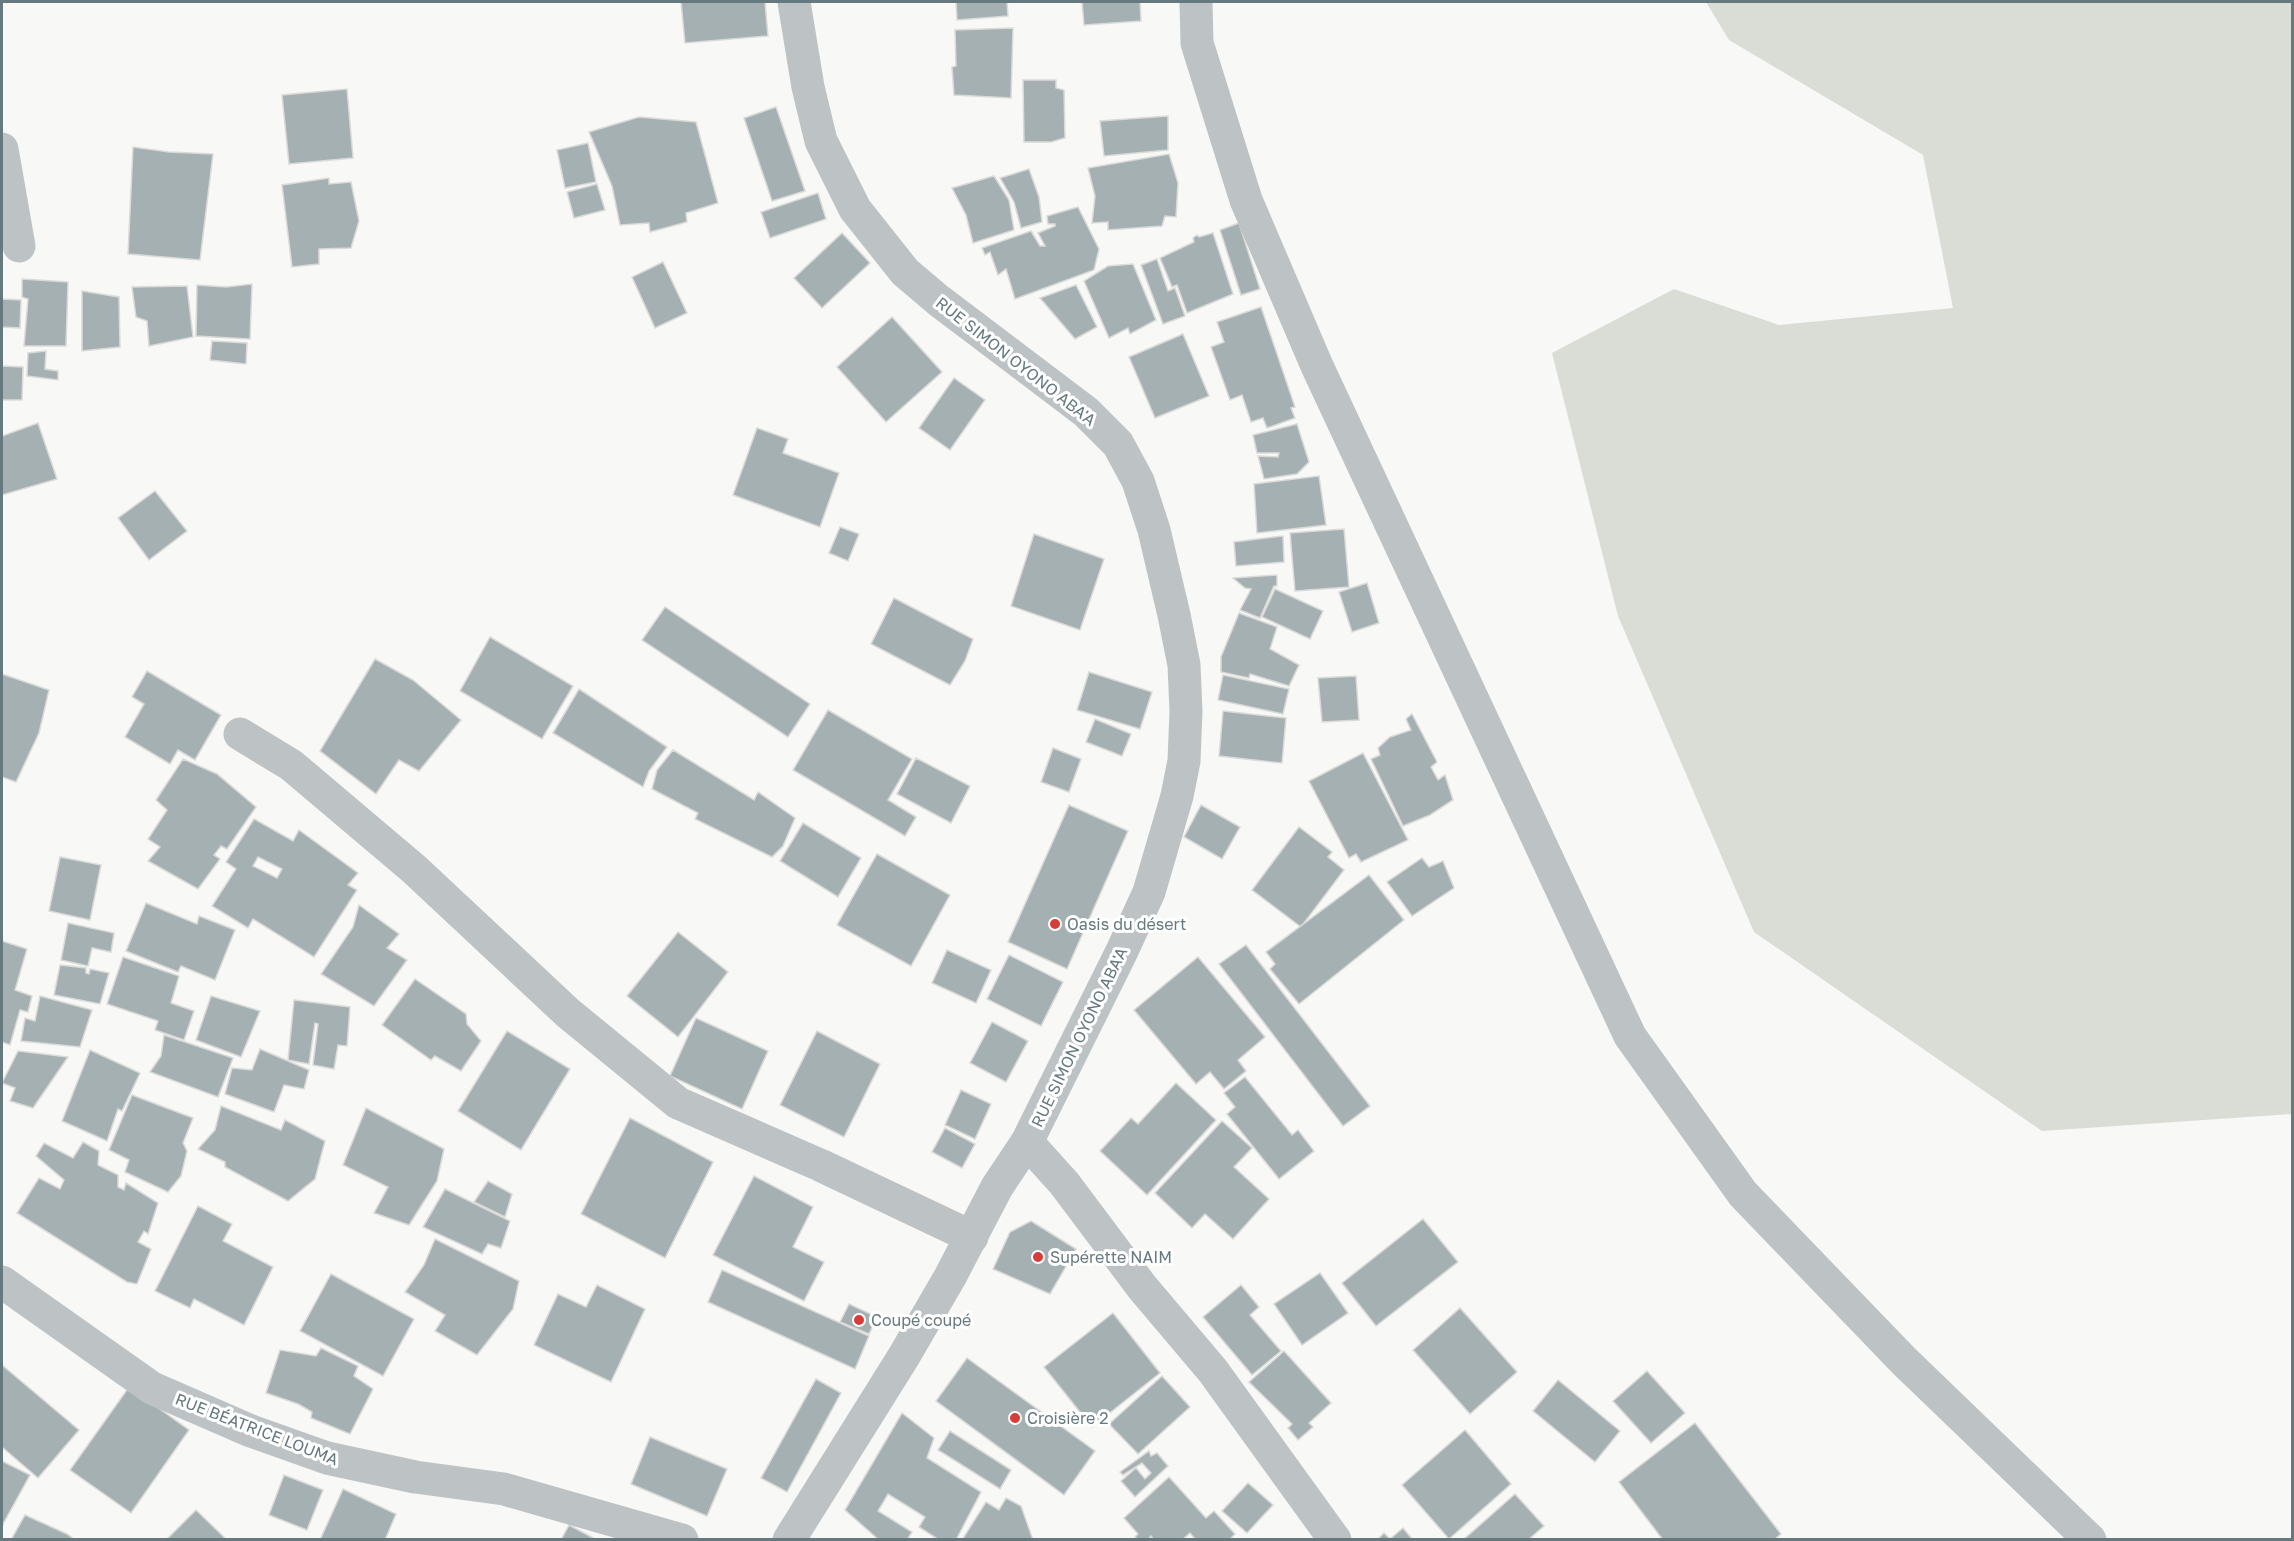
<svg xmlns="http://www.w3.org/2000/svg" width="2294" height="1541" viewBox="0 0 2294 1541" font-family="'Golos Text',sans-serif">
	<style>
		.green { fill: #d9ddd5 }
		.building { fill: #a5b0b3; stroke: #dadad8; stroke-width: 1.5; fill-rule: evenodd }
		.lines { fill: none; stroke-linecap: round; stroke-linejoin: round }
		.minor { stroke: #bdc3c5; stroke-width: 33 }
		.poi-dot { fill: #d63c38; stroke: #fff; stroke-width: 2 }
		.labels { text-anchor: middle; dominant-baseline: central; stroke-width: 6; stroke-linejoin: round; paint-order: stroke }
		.street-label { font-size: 16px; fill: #66797f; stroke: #fff }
		.poi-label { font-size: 16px; fill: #66797f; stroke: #fff; text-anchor: start }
	</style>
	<rect width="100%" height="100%" fill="#f8f8f6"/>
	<polygon class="green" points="1706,2 2292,2 2292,1114 2042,1131 1754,932 1618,616 1552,353 1674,289 1779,325 1953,308 1923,155 1729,40"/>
	<g class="building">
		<polygon points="681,2 765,2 768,36 685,43"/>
		<polygon points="956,2 1007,2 1008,16 957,20"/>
		<polygon points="1082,2 1140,2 1141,21 1084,25"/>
		<polygon points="1013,28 1011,98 954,95 952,67 956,66 955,30"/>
		<polygon points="1023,80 1056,80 1056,88 1064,90 1065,138 1051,142 1024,142"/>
		<polygon points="347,89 353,158 289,164 282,95"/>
		<polygon points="776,107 805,191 772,201 744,118"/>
		<polygon points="1168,116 1168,150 1104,156 1100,121"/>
		<polygon points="639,117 696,122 718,203 686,213 687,222 650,232 649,223 620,225 612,186 589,132"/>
		<polygon points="588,143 596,182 565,188 557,150"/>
		<polygon points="133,147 169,152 213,154 200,260 128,254"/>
		<polygon points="1169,154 1178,183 1176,217 1165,216 1162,226 1108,230 1108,222 1092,223 1095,196 1088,168"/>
		<polygon points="1029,169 1039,197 1042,222 1021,228 1014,202 1000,178"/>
		<polygon points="994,176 1009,200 1014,230 973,243 966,215 952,188"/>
		<polygon points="329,178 329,184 351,182 359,221 351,248 319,249 319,264 292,267 282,185"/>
		<polygon points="597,184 605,210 574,218 567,192"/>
		<polygon points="818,193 826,219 770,238 761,212"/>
		<polygon points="1078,207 1099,249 1094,270 1015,299 1006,269 998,275 990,252 985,255 982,248 1031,231 1040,246 1045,246 1038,233 1055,226 1055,224 1048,224 1047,216"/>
		<polygon points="1239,223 1260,289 1241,295 1220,230"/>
		<polygon points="842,233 870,263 822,308 794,278"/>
		<polygon points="1213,233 1233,294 1187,313 1177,285 1172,287 1160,258 1194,242 1193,238 1197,235 1199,237"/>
		<polygon points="1157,259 1168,291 1175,288 1185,316 1163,324 1141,265"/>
		<polygon points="663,262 687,313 655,328 632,277"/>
		<polygon points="1133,264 1156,320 1130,334 1128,328 1109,338 1084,281 1108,266"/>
		<polygon points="22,279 68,282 66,346 24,346 28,299 22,297"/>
		<polygon points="252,284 250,339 196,336 197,285 226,287"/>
		<polygon points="1076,285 1097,327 1075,339 1040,298"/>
		<polygon points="187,286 193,337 149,346 147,321 136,317 132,287"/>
		<polygon points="82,291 119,297 120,347 82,351"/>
		<polygon points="2,299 21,300 20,328 2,327"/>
		<polygon points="1261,307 1295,407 1291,408 1295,418 1267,428 1263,418 1251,422 1242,395 1230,400 1211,347 1224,342 1217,322"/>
		<polygon points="892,317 942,372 886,422 837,367"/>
		<polygon points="1183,334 1209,396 1155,418 1129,357"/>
		<polygon points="212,341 247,343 246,364 210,360"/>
		<polygon points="46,351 45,369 58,371 58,380 27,376 28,353"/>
		<polygon points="2,366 23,367 22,400 2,400"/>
		<polygon points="954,378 985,400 950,450 919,428"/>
		<polygon points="38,423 57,479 2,495 2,436"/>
		<polygon points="1297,424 1309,462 1297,474 1264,479 1258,456 1278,457 1279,453 1257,453 1253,435"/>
		<polygon points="757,428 788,439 783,453 839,473 820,527 733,495"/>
		<polygon points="1319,476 1326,525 1257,533 1254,484"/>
		<polygon points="155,491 187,531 149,560 118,518"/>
		<polygon points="840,527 859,534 848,561 829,553"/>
		<polygon points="1344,529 1349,587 1295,591 1290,533"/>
		<polygon points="1034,534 1104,559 1080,630 1011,606"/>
		<polygon points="1283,536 1284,562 1236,566 1234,542"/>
		<polygon points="1277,575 1277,586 1274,586 1260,618 1240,610 1251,589 1245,588 1233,578"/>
		<polygon points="1367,583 1379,623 1352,632 1339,592"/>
		<polygon points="1275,589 1323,611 1310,639 1262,617"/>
		<polygon points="894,598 973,639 965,661 950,685 871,644"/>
		<polygon points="665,607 810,704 788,737 642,640"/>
		<polygon points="1239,613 1277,627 1270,649 1299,665 1289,686 1250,674 1249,678 1221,672 1221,657"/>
		<polygon points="490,637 573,686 542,739 460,691"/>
		<polygon points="375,659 413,680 461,720 419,771 399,760 376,794 320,751"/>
		<polygon points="147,671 221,715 195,760 178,750 170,764 125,737 144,704 132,697"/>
		<polygon points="1089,672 1152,692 1140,729 1077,710"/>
		<polygon points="2,674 49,690 39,733 16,782 2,777"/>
		<polygon points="1223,675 1289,689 1283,714 1218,700"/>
		<polygon points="1356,676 1359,720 1322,722 1318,678"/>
		<polygon points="579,689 667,747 649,771 643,787 553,733"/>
		<polygon points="828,710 912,759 888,800 916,817 905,836 793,770"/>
		<polygon points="1223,711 1286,718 1282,763 1219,756"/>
		<polygon points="1412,714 1437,762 1431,767 1438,780 1445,775 1453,800 1430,815 1403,826 1371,759 1380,755 1378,748 1390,737 1411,730 1406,719"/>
		<polygon points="1095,719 1131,734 1122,756 1086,742"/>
		<polygon points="1053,748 1081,759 1069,792 1041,782"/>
		<polygon points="673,750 754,800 758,792 795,818 783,846 772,857 695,819 698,813 652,789 657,770"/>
		<polygon points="1363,753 1408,840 1361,862 1356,854 1349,858 1309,781"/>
		<polygon points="916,758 970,786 951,823 897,794"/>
		<polygon points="183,759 217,774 256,807 227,849 221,846 214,855 220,859 198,889 148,861 160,847 148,839 167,810 156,800"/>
		<polygon points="1069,805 1128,831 1067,969 1008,942"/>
		<polygon points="1201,805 1240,827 1222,859 1184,837"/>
		<path d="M254,819L293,841L299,830L358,873L348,885L357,890L314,957L253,919L248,928L212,906L236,869L226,862ZM258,857L282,869L277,878L253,866Z"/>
		<polygon points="803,823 861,858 838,897 780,861"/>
		<polygon points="1299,827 1332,852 1328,857 1344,870 1301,927 1252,890"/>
		<polygon points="877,854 950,895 911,966 837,925"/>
		<polygon points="60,857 101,865 90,920 49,911"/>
		<polygon points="1422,858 1429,867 1443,861 1454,888 1412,916 1387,882"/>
		<polygon points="1369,875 1404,920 1299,1004 1270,969 1275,964 1266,952"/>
		<polygon points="146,903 197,924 199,916 235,930 215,980 181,966 178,972 126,951"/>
		<polygon points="359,905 399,934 387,948 407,960 374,1006 321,974 353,927"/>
		<polygon points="68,923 114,933 111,952 92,948 88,966 61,960"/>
		<polygon points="678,932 728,972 678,1037 627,996"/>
		<polygon points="2,941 27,949 15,990 32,996 28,1012 20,1010 10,1045 2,1042"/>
		<polygon points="1246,945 1370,1106 1343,1126 1219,964"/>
		<polygon points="947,950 991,970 976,1003 932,983"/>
		<polygon points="1009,955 1063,982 1041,1026 987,999"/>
		<polygon points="123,957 179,976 171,1003 194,1011 184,1040 155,1030 158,1021 107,1004"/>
		<polygon points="1198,957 1265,1037 1238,1060 1246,1071 1224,1089 1210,1072 1196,1084 1134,1010"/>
		<polygon points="60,965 86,968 86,973 89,974 90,969 109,973 100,1004 54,995"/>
		<polygon points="415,979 466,1014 467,1024 481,1041 461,1071 435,1056 431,1060 382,1025"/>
		<polygon points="40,996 92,1010 80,1047 21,1041 25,1018 35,1021"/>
		<polygon points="211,996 260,1011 241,1057 196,1040"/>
		<polygon points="294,1000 350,1007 347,1046 338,1045 334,1069 313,1065 318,1024 315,1023 309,1064 288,1060"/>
		<polygon points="696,1018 768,1051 742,1109 670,1076"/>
		<polygon points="992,1022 1028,1041 1006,1082 970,1063"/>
		<polygon points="507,1031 570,1069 521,1150 458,1111"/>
		<polygon points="817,1031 880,1064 844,1137 780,1105"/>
		<polygon points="164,1035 233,1058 218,1097 150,1072 161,1056"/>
		<polygon points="260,1049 309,1070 304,1089 284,1085 274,1112 225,1094 232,1068 252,1070"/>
		<polygon points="90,1050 140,1073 122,1111 118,1109 107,1141 62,1121"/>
		<polygon points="18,1051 68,1057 33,1108 10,1101 15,1088 2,1083"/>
		<polygon points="1245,1077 1292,1135 1298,1130 1314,1151 1279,1179 1227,1114 1235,1107 1224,1093"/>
		<polygon points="1176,1083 1216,1120 1147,1195 1100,1151 1131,1118 1138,1124"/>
		<polygon points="961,1090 991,1104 975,1139 945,1125"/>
		<polygon points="132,1095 193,1118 183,1143 187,1151 181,1176 168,1192 125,1172 129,1160 109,1150"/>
		<polygon points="221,1106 281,1130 285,1120 325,1141 315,1179 288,1201 225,1167 225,1162 198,1149 215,1130"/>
		<polygon points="366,1108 444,1149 437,1181 409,1225 374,1213 388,1187 343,1165"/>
		<polygon points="630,1118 713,1162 665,1258 581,1214"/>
		<polygon points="1222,1121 1252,1148 1234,1167 1269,1199 1233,1239 1205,1214 1192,1228 1155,1193"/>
		<polygon points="945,1128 975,1144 962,1168 932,1152"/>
		<polygon points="83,1142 99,1151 98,1165 118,1175 118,1187 124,1190 126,1183 158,1203 148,1234 144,1231 138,1242 151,1249 137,1284 127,1282 17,1213 39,1178 60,1189 64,1180 36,1156 44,1143 73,1158"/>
		<polygon points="754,1176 813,1207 793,1247 824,1262 804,1301 713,1255"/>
		<polygon points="488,1181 512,1194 505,1217 474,1202"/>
		<polygon points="445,1189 510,1221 501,1248 488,1244 482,1254 423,1227"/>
		<polygon points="198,1206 232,1224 223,1241 273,1267 244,1325 194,1299 190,1308 155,1291"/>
		<polygon points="1423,1219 1458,1262 1376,1326 1342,1283"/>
		<polygon points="1031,1221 1076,1249 1050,1294 993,1269 1010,1232"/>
		<polygon points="435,1239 519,1281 513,1309 477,1355 435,1331 445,1315 405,1292 424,1265"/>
		<polygon points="722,1270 869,1336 855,1369 708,1302"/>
		<polygon points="1320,1273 1348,1313 1302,1345 1274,1304"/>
		<polygon points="331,1274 414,1319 383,1376 300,1331"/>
		<polygon points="597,1285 645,1309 611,1382 534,1345 558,1294 586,1307"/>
		<polygon points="1241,1285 1259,1307 1250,1315 1281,1351 1252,1375 1203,1317"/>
		<polygon points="849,1304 877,1317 869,1334 840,1322"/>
		<polygon points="1460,1308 1517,1372 1470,1414 1413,1350"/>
		<polygon points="1113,1313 1160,1373 1092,1427 1044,1367"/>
		<polygon points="321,1348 358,1366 354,1376 373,1389 350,1434 311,1418 312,1412 298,1404 266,1393 280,1350 316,1356"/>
		<polygon points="1284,1351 1331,1403 1309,1423 1313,1427 1298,1440 1288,1428 1292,1424 1249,1382"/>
		<polygon points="967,1358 1095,1451 1064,1495 936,1401"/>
		<polygon points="2,1365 79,1430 38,1478 2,1447"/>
		<polygon points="1647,1371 1685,1413 1651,1443 1613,1401"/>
		<polygon points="1162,1376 1190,1407 1138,1454 1109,1424"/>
		<polygon points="816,1379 841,1393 787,1492 761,1478"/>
		<polygon points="1558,1380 1620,1431 1595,1462 1533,1411"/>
		<polygon points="129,1387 189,1430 131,1513 70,1470"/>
		<polygon points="902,1413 934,1438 927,1458 981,1492 956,1540 939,1540 919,1527 925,1517 888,1494 878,1511 912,1532 907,1540 879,1540 845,1510"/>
		<polygon points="1695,1423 1781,1534 1774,1540 1663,1540 1619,1482"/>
		<polygon points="1465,1430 1511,1484 1449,1539 1402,1485"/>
		<polygon points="950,1431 1011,1470 1000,1489 938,1450"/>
		<polygon points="650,1437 727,1469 707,1516 631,1484"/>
		<polygon points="1149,1451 1151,1456 1157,1453 1168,1466 1135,1497 1121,1481 1136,1468 1145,1479 1151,1473 1142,1463 1123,1475 1120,1472"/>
		<polygon points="2,1461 30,1475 3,1524 2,1523"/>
		<polygon points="284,1475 323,1490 307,1530 269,1515"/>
		<polygon points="1169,1477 1206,1518 1214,1511 1235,1534 1229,1540 1196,1540 1190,1533 1182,1540 1154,1540 1151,1536 1148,1540 1138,1540 1135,1537 1138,1534 1124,1518"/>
		<polygon points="1248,1483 1273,1505 1247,1533 1222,1511"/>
		<polygon points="343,1489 396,1514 385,1540 320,1540"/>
		<polygon points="1515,1494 1544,1526 1528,1540 1463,1540"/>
		<polygon points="1006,1498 1021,1506 1033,1540 962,1540 986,1502 999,1510"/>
		<polygon points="196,1510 227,1540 166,1540"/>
		<polygon points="25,1515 67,1534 75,1540 11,1540"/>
		<polygon points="569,1525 597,1540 561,1540"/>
		<polygon points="1403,1528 1413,1540 1377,1540 1384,1533 1390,1539"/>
	</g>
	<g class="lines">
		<g class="minor">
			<polyline points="1196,2 1197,43 1246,200 1317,366 1630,1036 1743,1194 1904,1361 2090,1540"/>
			<polyline points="2,149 19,246"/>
			<polyline points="240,734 291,765 414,869 568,1013 678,1103 820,1165 972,1237"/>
			<polyline points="1027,1142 1064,1183 1142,1287 1213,1371 1335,1540"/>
			<polyline points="2,1282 152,1388 251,1431 327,1458 415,1477 504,1489 682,1540"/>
			<polyline points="789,1540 904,1356 950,1277 997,1187 1027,1142 1122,951 1149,892 1177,796 1184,761 1186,711 1184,665 1174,615 1154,530 1138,481 1118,444 1086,412 938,300 905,272 855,209 821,141 808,87 794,2"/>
		</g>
	</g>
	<g class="poi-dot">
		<circle cx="1055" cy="924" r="6"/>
		<circle cx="1038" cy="1257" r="6"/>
		<circle cx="859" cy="1320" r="6"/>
		<circle cx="1015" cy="1418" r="6"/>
	</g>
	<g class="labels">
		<g class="street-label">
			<text transform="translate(1016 361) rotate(38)">RUE SIMON OYONO ABA'A</text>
			<text transform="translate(1079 1037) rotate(-64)">RUE SIMON OYONO ABA'A</text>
			<text transform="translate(257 1429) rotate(21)">RUE BÉATRICE LOUMA</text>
		</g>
		<g class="poi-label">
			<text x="1067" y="924">Oasis du désert</text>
			<text x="1050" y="1257">Supérette NAIM</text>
			<text x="871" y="1320">Coupé coupé</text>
			<text x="1027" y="1418">Croisière 2</text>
		</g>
	</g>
	<rect width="2294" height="1541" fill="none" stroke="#66797f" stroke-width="6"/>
</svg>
